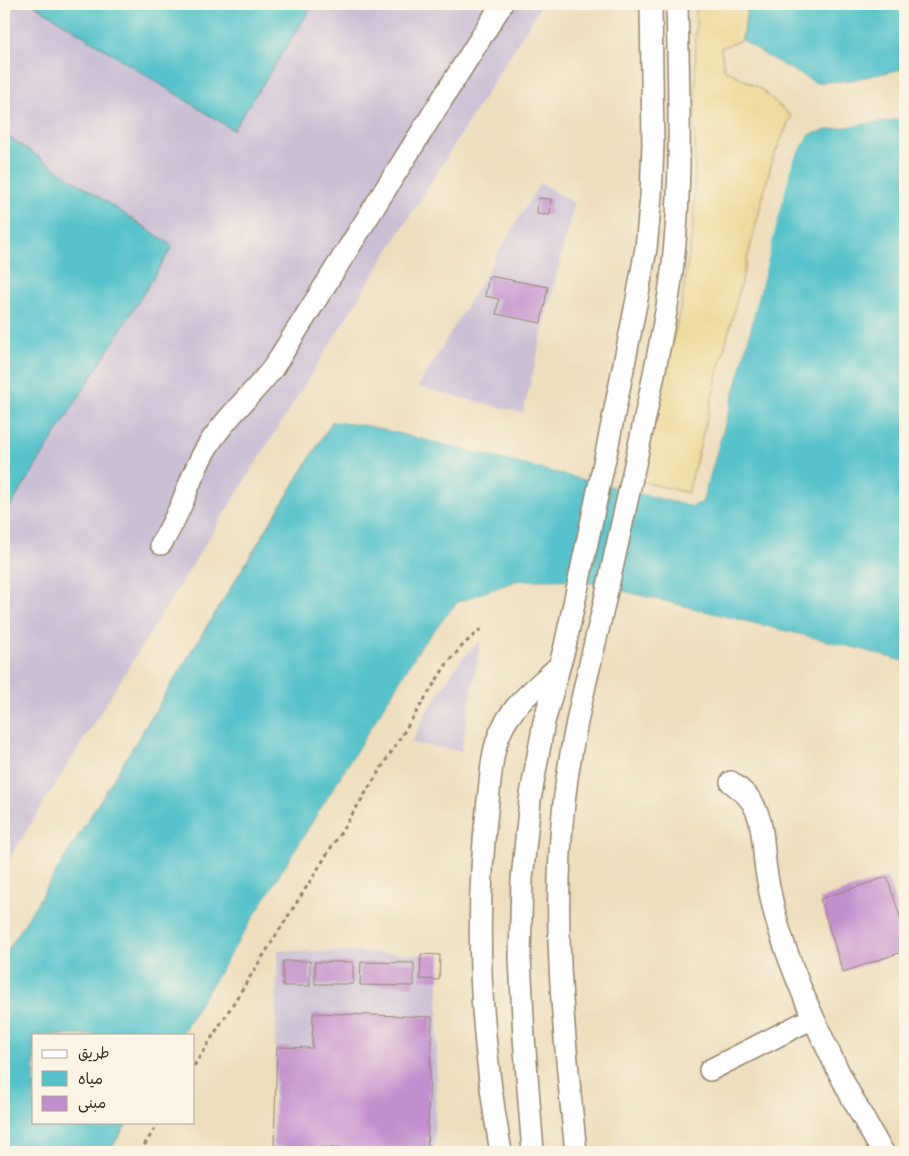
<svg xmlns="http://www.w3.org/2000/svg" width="909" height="1156" viewBox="0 0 909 1156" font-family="Mynerve,'Playpen Sans Arabic',sans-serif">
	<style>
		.industrial { fill: #cbbfd6 }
		.sand { fill: #eeda9e; stroke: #94825e }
		.water { fill: #56c3cc; stroke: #487675 }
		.pier { fill: #eedebc }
		.building { fill: #c38ece }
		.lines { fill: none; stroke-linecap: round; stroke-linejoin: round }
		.minor-casing { stroke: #94846d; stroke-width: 24 }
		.path { stroke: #94846d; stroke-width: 3; stroke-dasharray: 4 4; stroke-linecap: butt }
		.minor { stroke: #fff; stroke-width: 21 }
	</style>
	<rect width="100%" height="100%" fill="#fcf5e5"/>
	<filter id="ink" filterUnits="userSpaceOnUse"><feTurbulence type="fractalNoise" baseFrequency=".02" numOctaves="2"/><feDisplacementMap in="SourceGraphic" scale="10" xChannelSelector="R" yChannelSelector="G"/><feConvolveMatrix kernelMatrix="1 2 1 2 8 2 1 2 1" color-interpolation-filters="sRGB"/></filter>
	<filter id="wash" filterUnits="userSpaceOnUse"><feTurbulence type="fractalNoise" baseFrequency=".0096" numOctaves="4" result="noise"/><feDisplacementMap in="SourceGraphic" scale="20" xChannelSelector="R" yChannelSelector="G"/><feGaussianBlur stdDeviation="1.12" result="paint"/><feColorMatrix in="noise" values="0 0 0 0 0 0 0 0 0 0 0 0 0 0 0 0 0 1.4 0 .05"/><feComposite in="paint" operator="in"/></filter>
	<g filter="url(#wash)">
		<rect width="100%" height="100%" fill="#eedebc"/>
		<g class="industrial">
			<polygon points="4,4 33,4 233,130 314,4 542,4 4,867 4,517 173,246 4,134"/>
			<polygon points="540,183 574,203 523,413 418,387"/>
			<polygon points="481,640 461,751 411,743 428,710 460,661"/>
			<polygon points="278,950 440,955 434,1152 344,1152 272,1150"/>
		</g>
		<polygon class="sand" points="696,4 748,4 742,40 721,48 724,69 761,89 791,116 772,161 688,493 640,481 662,388 682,300 694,219"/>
		<g class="water">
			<polygon points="33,4 314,4 233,130"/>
			<polygon points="748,4 905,4 905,69 849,81 815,83 768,57 742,40"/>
			<polygon points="905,118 905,662 862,650 576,580 517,581 457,603 421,647 181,1035 34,1035 34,1122 128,1122 109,1152 4,1152 4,956 255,548 332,421 371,426 691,506 702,502 739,374 792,160 810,134 829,129"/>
			<polygon points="4,134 173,246 4,517"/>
		</g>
		<g class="pier">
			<polygon points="742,40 768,57 815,83 849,81 905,69 905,72 850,84 814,85 767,59 740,41"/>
			<polygon points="905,116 905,118 829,129 810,134 793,160 739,374 702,502 691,506 371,426 332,421 4,956 4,951 330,419 332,418 371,424 691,503 700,500 737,374 790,158 809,132 829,126"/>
			<polygon points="576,580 862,650 905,662 905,665 861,652 575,583 518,583 458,605 423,648 184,1035 181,1035 421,647 457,603 517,581"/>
		</g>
		<g id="blocks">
			<g class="building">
				<polygon points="538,198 551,199 550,215 537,214"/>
				<polygon points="489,276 548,287 541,323 496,314 499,299 485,296"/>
				<polygon points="887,877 905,932 905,951 843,972 820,899"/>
				<polygon points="421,954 440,955 439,980 420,979"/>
				<rect x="283" y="961" width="27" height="25"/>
				<rect x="315" y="962" width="38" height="22"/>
				<polygon points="361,962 414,963 414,986 360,985"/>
				<polygon points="313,1013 432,1017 427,1151 274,1146 277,1047 312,1048"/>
			</g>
		</g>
	</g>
	<g filter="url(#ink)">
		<use href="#blocks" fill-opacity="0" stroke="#94846d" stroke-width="1"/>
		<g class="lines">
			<g class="minor-casing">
				<g id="minor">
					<path d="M161,544C169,531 176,517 182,503C190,483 197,462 209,444C227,416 253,394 273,368L502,4"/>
					<path d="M731,782C741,790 751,797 756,810C764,827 763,851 766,870C770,896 776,922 785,947C803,998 826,1048 851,1096C862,1115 871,1134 883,1152"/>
					<polyline points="710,1070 813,1018"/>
					<path d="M501,1152C480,1037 474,917 488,801C491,778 491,752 501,731C513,704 538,686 559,666"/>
					<polyline points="533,1152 524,1037 520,958 522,879 530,800 544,722 565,646 607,449 637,299 646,248 651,196 653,144 651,4"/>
					<path d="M576,1152C564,1036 551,920 564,803C571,737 588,673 603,609C625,508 649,408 667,306C684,206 679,105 677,4"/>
				</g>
			</g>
			<g class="path">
				<polyline points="194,1066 446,665 463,645 483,627"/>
				<polyline points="140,1152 159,1122"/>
			</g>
			<use href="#minor" class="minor"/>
		</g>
	</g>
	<rect width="909" height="1156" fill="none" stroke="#fcf5e5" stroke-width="20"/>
	<rect x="32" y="1034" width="162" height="90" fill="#fcf5e5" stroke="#afa495"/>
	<rect x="42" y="1050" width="25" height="8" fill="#ffffff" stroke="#afa495"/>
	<text x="78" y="1058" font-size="15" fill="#3b2a1e">طريق</text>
	<rect x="42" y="1071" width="25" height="15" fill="#56c3cc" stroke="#afa495"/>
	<text x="78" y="1084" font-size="15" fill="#3b2a1e">مياه</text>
	<rect x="42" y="1096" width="25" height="15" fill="#c38ece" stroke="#afa495"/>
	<text x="78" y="1108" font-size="15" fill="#3b2a1e">مبنى</text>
</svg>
